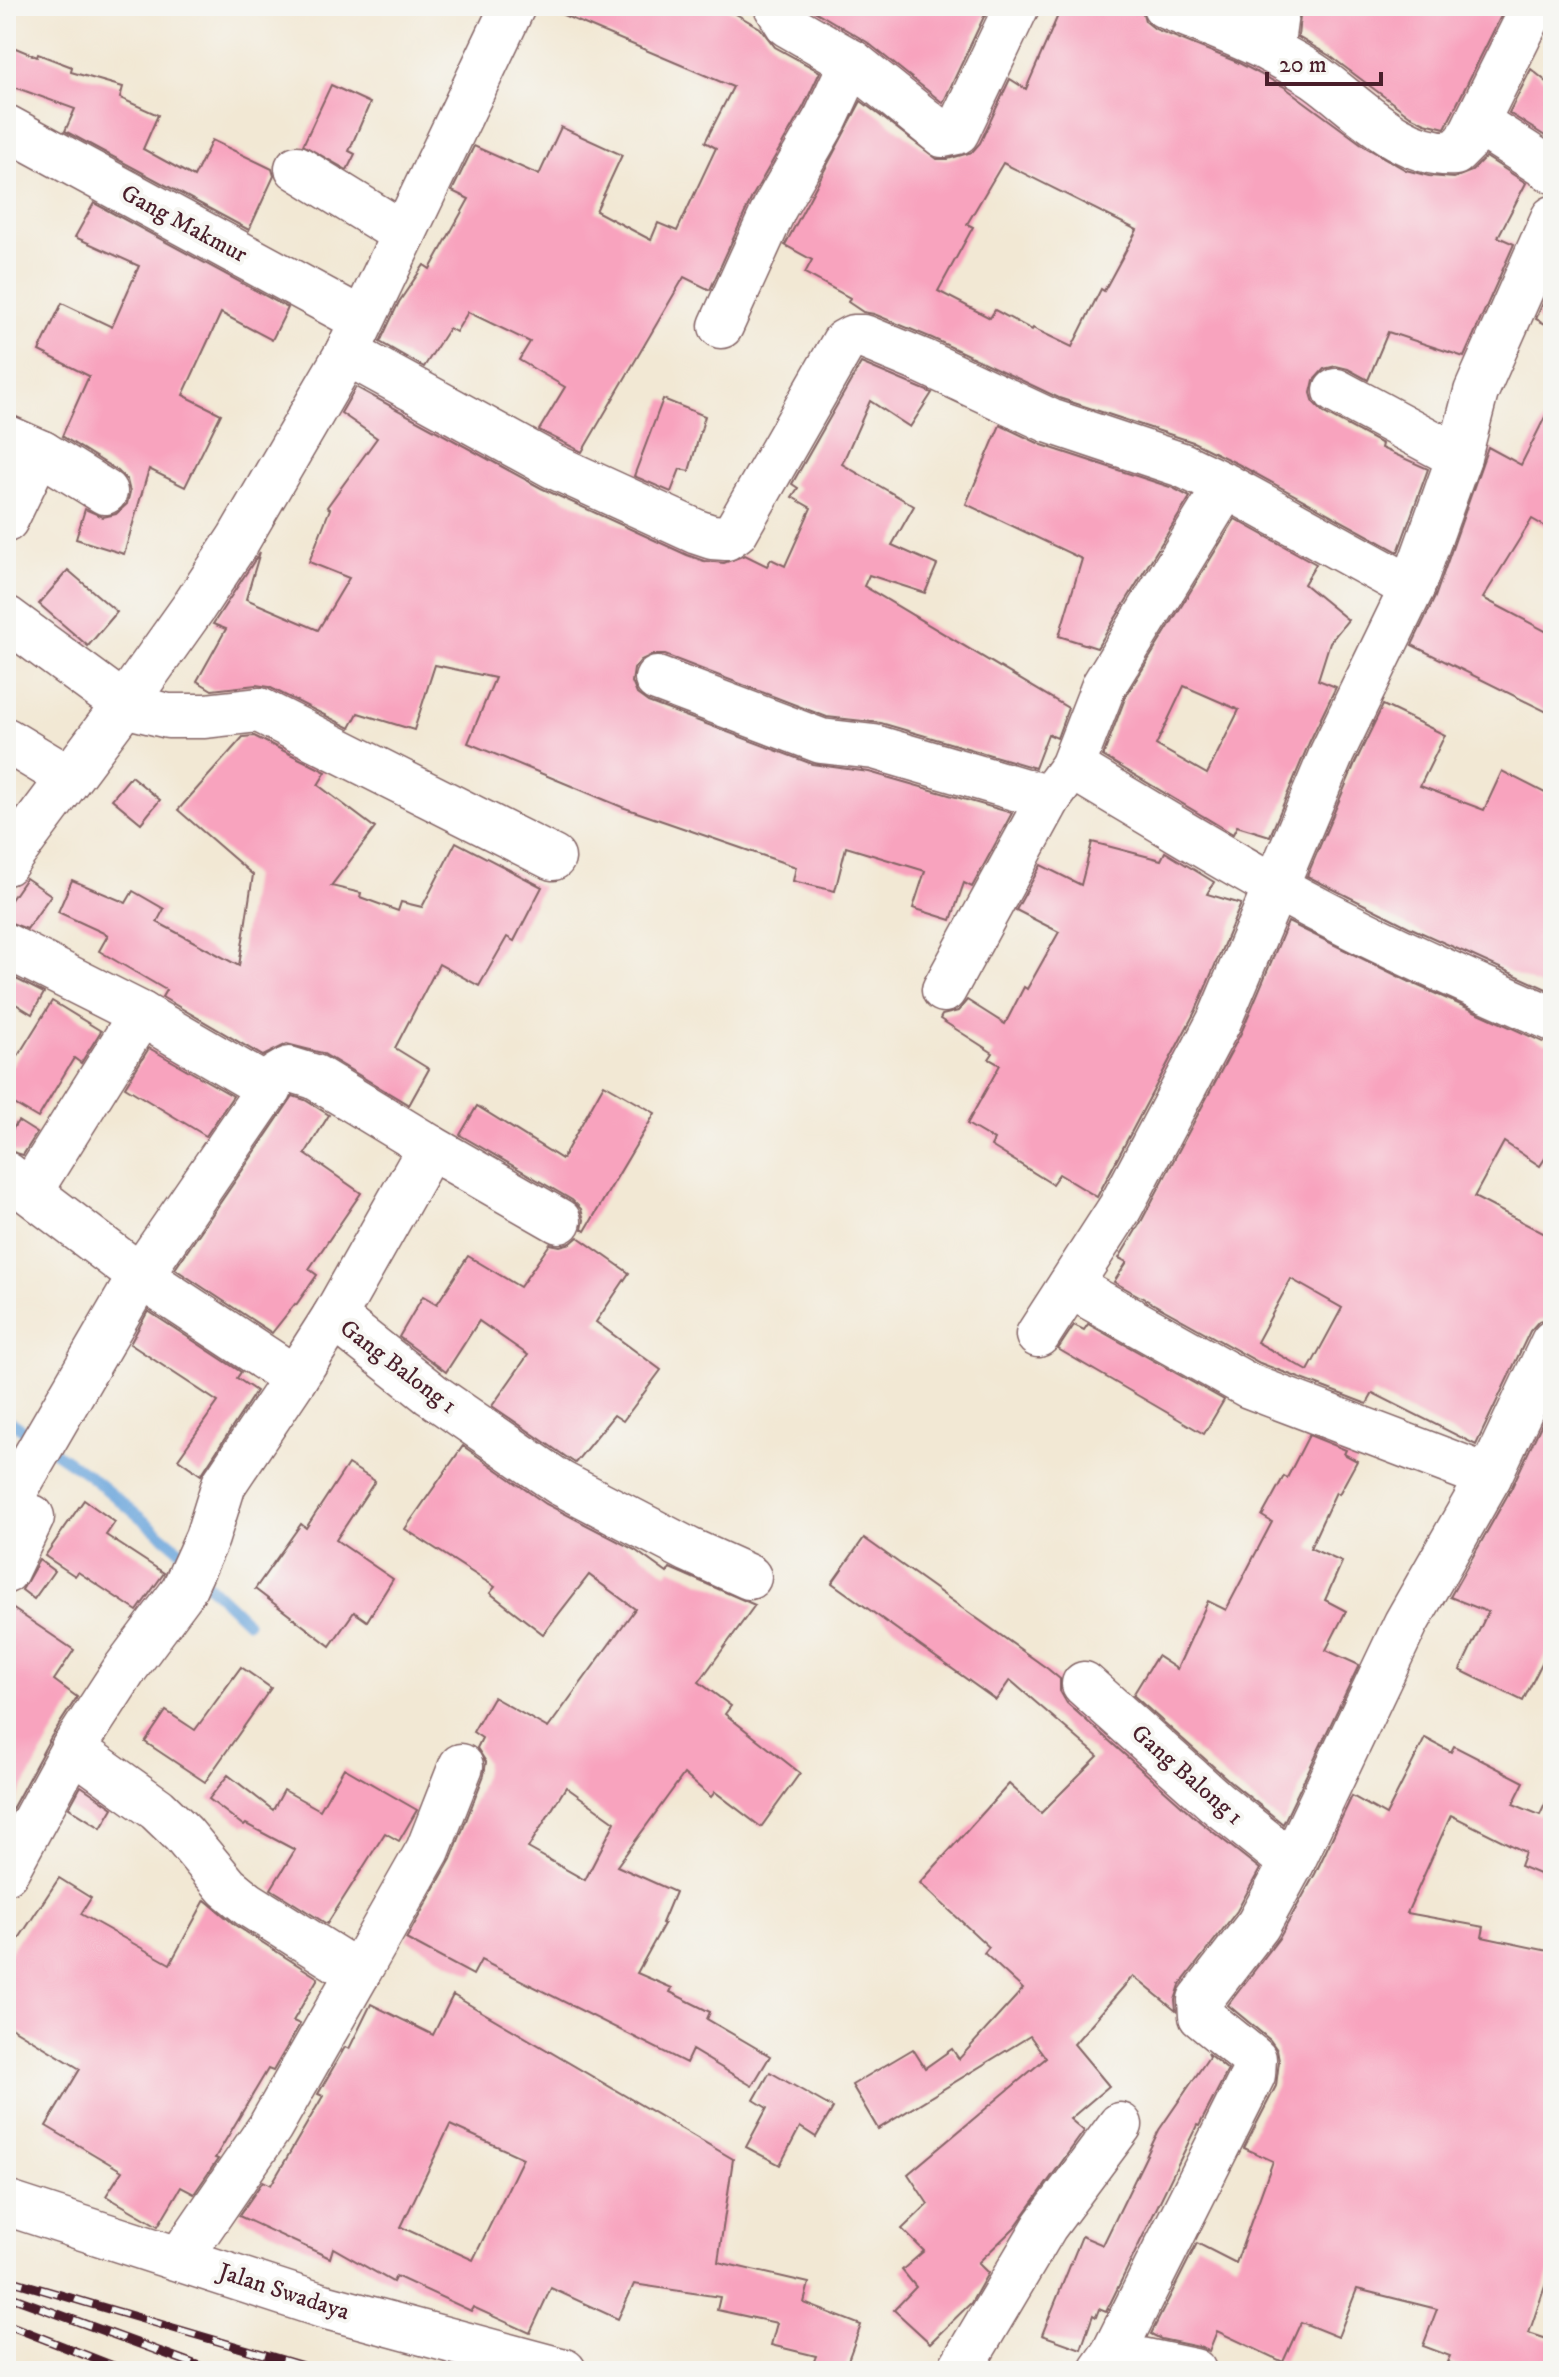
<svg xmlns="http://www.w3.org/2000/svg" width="1559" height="2377" viewBox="0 0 1559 2377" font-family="'IM FELL DW Pica',serif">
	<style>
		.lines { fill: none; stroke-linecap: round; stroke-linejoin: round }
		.stream { stroke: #6ca6dc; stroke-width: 11 }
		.building { fill: #f8a3be; fill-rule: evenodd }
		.minor-casing { stroke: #856566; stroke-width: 47 }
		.minor { stroke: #fff; stroke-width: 44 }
		.rail-casing { stroke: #4a1f2b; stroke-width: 9 }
		.rail { stroke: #f6f6f2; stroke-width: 6; stroke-dasharray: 18; stroke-linecap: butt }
		.labels { text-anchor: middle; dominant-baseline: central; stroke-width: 8; stroke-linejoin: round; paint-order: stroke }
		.street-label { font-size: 24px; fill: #4a1f2b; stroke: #f6f6f2 }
	</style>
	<rect width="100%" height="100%" fill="#f6f6f2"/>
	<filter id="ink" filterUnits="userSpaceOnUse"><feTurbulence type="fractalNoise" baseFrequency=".0125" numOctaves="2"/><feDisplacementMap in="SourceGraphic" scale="16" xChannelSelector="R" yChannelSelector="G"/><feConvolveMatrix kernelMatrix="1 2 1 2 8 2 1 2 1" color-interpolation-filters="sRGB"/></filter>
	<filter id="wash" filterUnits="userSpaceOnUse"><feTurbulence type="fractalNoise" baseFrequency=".006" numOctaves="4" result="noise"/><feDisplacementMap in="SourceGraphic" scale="32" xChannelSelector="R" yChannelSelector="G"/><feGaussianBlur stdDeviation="1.8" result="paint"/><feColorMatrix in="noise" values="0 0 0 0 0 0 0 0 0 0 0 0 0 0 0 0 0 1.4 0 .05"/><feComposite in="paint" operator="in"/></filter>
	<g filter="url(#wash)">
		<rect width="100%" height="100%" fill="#f2e8d4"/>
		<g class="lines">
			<g class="stream">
				<polyline points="6,1418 36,1439"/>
				<polyline points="50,1449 87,1474 180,1550 186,1558"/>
				<polyline points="201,1578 247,1622"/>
			</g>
		</g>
		<g id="blocks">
			<g class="building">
				<polygon points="542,6 722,6 760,28 775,47 820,72 804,106 752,197 710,290 684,277 582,452 539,430 565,387 519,360 530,342 468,312 456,332 449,328 424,367 380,342 399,302 424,265 430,269 469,199 452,191 474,146 539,175 561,127 622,155 596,211 651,240 658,223 677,231 716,148 705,142 733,87"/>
				<polygon points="806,6 989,6 943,103 867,42"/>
				<path d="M1062,6H1141L1145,21L1155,29L1237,62L1283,86L1367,148L1406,170L1429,176L1454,178L1472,171L1486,157L1526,183L1498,237L1514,244L1464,357L1388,332L1368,380L1348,369L1336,366L1324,369L1314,380L1311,393L1314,403L1324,413L1382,444L1381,448L1428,469L1398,552L1238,464L1193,442L1059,398L932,338L874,314L863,312L848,302L850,298L805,273L812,260L785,245L861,101L937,159H948L972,152L980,143L1010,79L1026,89ZM1003,163L1137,230L1104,291L1101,289L1072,347L1033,328L1032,330L995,310L990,318L938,291L973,227L967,224Z"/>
				<polygon points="1301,6 1506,6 1445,128 1425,123 1410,116 1330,56 1298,37"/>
				<polygon points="6,44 37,57 38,54 72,67 71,72 123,87 120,98 158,115 143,149 194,177 212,140 272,169 274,176 249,230 65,131 75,109 6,84"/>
				<polygon points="1531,69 1553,87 1553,141 1509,113"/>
				<polygon points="331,85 370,103 349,151 355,154 347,170 303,145"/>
				<polygon points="94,203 288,308 272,340 221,313 183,395 221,414 185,487 149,469 124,554 76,539 85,509 103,517 116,514 127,504 130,492 127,480 118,471 62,436 89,376 39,351 62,303 112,327 139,266 75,237"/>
				<polygon points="1553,280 1553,328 1536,319"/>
				<polygon points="861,363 932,393 910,427 870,401 842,464 914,506 892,545 937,565 925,593 869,575 864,586 1068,708 1057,738 1048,734 1035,768 881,723 827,717 665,655 652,655 641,660 634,669 632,682 637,694 648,702 812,764 869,772 1012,813 972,887 964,883 951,920 913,908 925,871 846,847 835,891 793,881 796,867 622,807 468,743 495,678 435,665 414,730 358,713 350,728 269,687 256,685 212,690 197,681 226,629 213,624 260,552 246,599 318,630 349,578 309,562 330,509 327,507 377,438 341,413 356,387 541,488 687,555 704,561 724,563 745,555 767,566 771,559 785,566 811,508 792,497 798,488 792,484"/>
				<polygon points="663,399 705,416 689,471 680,469 671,492 634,476"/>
				<polygon points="1553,401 1553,531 1532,519 1483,598 1553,635 1553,715 1412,645 1435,597 1488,447 1521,465"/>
				<polygon points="1000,425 1042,445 1173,488 1190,497 1097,648 1059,636 1082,559 966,504"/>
				<path d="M1235,519L1316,564L1304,584L1348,620L1330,642L1318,680L1336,687L1309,743L1270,836L1237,826L1233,834L1103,756L1126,696ZM1184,686L1239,710L1207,774L1156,745Z"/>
				<polygon points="68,570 117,612 88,646 39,604"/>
				<polygon points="1383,705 1445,735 1420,786 1484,810 1502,771 1553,797 1553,992 1409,927 1307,876 1355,763"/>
				<polygon points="254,736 326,772 318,785 375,828 331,886 361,893 360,897 398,911 401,902 422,907 456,842 542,887 514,941 507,937 479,986 439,964 395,1048 429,1069 409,1105 322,1053 287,1044 263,1056 162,997 166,990 99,951 108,935 58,912 72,880 126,903 133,891 164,909 157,922 239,966 253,875 178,810 243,737"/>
				<polygon points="131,776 160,800 141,823 112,799"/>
				<polygon points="1092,842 1161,860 1165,852 1214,882 1207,894 1241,904 1196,1010 1097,1197 1059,1174 1052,1184 991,1146 994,1140 967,1124 1000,1065 989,1059 993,1053 940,1019 942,1015 958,1011 967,1000 1005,1024 1024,987 1027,989 1059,932 1016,910 1041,865 1081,885"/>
				<polygon points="26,878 51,895 27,929 6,921 6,907"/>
				<path d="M1288,922L1414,984L1543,1042L1553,1044V1146L1540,1166L1504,1142L1474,1197L1553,1238V1317L1539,1321L1530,1331L1476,1445L1373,1393L1367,1404L1260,1363L1114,1282L1127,1262L1119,1258L1142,1220L1241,1033ZM1291,1279L1342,1308L1308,1371L1257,1342Z"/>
				<polygon points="6,974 44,993 32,1014 6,998"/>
				<polygon points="52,1001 101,1031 81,1063 74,1058 38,1118 6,1099 6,1075"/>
				<polygon points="149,1048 233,1096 206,1136 125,1087"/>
				<polygon points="604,1084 655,1113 585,1231 582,1229 584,1220 581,1209 572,1200 460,1135 477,1106 562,1159"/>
				<polygon points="293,1096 305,1100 329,1115 305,1154 361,1193 309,1269 317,1275 296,1305 295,1304 272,1333 175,1269"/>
				<polygon points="18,1121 37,1133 23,1155 6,1150 6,1139"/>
				<polygon points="578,1237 629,1273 596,1322 661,1370 623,1421 614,1415 575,1463 492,1406 528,1355 479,1321 446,1372 399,1337 423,1296 437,1304 468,1256 520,1287 550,1244 560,1246 571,1243"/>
				<polygon points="148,1311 241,1372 237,1378 256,1391 201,1475 178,1459 218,1402 130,1344"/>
				<polygon points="1088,1324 1224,1400 1204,1434 1058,1349 1074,1325 1084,1330"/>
				<polygon points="1553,1400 1553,1641 1523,1701 1460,1670 1488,1612 1450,1597 1511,1489"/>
				<polygon points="1309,1435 1346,1450 1344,1454 1357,1461 1339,1494 1336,1492 1310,1548 1342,1562 1325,1600 1346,1611 1326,1650 1359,1665 1283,1824 1232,1783 1133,1695 1157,1656 1177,1669 1208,1601 1226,1610 1272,1522 1262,1516 1284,1476 1287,1478"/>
				<path d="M463,1446L546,1504L635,1550L667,1573L670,1568L755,1605L699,1682L731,1706L725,1714L800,1773L761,1827L715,1792L711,1797L684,1774L617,1866L675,1892L662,1923L664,1924L637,1973L672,1988L670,1992L710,2012L707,2019L770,2056L752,2086L692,2050L686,2063L481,1960L473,1975L406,1939L451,1859L484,1775L486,1762L477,1748L482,1738L473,1732L493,1697L548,1728L635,1609L589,1575L543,1634L490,1593L495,1587L405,1529ZM566,1787L615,1822L585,1880L528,1848Z"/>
				<polygon points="348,1464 375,1481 336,1540 393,1579 367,1621 354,1612 330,1646 255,1589 301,1524 306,1528"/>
				<polygon points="84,1500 115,1522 106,1535 164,1573 137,1611 78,1572 75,1576 45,1556"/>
				<polygon points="864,1538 1048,1669 1060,1679 1060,1691 1067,1703 1199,1821 1260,1869 1237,1911 1180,1985 1175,2000 1176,2011 1133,1976 1074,2044 1109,2086 1070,2119 1084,2131 1015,2227 978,2263 988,2273 971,2303 930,2343 894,2310 916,2287 902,2270 924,2251 902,2229 928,2204 908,2174 1046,2058 1030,2036 878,2129 852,2085 913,2049 925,2068 952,2049 959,2059 1023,1989 984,1953 989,1947 920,1883 1009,1784 1041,1813 1098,1756 1010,1680 996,1700 832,1583"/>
				<polygon points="39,1560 54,1571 34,1599 22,1590"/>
				<polygon points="6,1604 74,1650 54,1680 77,1697 51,1737 6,1820"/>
				<polygon points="241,1667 271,1688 205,1782 145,1742 166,1711 195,1730"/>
				<polygon points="1425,1738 1451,1752 1454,1746 1524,1782 1513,1804 1540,1815 1553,1787 1553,1880 1520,1866 1525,1852 1451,1815 1407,1913 1484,1927 1482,1937 1553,1952 1553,2263 1529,2333 1553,2341 1553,2371 1470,2371 1447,2362 1450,2356 1423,2346 1437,2309 1357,2289 1338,2337 1301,2322 1283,2362 1217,2331 1209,2351 1199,2347 1161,2339 1151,2334 1197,2243 1236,2263 1273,2161 1244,2148 1276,2086 1279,2061 1277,2050 1270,2040 1228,2005 1280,1937 1315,1874 1352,1796 1386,1815"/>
				<polygon points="344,1768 417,1810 399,1841 385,1833 327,1924 271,1889 295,1850 246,1824 244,1826 209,1799 228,1775 273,1810 284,1790 320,1810"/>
				<polygon points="81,1786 113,1808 101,1828 69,1808"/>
				<polygon points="59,1878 91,1898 81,1914 170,1964 205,1900 235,1925 318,1978 293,2021 300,2024 273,2071 268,2069 215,2158 218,2159 194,2194 181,2187 158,2226 106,2196 122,2171 46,2126 80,2069 6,2024 6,1958"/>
				<path d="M453,1995L733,2159L718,2262L809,2283L804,2303L861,2325L844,2371H810L816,2356L771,2345L777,2323L717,2310L720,2297L634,2284L618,2319L551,2288L530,2333L473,2307L471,2311L396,2276L393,2282L333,2248L330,2258L239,2216L263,2181L271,2185L323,2096L318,2094L345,2047L349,2049L371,2004L433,2035ZM450,2125L523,2158L473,2260L401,2227Z"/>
				<polygon points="1207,2053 1228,2070 1199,2126 1197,2125 1106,2312 1099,2309 1096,2317 1093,2315 1081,2349 1042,2335 1082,2236 1103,2245 1159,2130 1209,2057"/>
				<polygon points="770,2072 833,2108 816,2137 800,2127 780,2165 746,2147 767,2108 754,2100"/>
			</g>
		</g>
	</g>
	<g filter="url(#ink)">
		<use href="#blocks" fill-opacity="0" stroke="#856566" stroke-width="2"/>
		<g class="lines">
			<g class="minor-casing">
				<g id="minor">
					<polyline points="776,6 788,25 852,62 943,135 957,132 1017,6"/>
					<path d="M1165,6C1201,21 1239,34 1273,52C1288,60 1303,68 1316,77C1357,106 1401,157 1455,153L1467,141L1528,18L1537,6"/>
					<polyline points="1271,51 1277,6"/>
					<polyline points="1477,122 1553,171"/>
					<polyline points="6,127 362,320"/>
					<polyline points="297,168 404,234"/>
					<polyline points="721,326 775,207 826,118 852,62"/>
					<polyline points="347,353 553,466 697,532 712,537 726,538 736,531 844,342 853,337 864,337 922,361 1050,421 1182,465 1226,486 1412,588"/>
					<polyline points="1336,391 1459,457"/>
					<polyline points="6,437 42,453 34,462 6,520"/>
					<polyline points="42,453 105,492"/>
					<polyline points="6,618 124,705 168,716 205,716 259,710 553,858"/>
					<polyline points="657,679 821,741 874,747 1049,798"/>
					<polyline points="6,740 69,778"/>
					<path d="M1072,767C1163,821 1253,878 1348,925C1415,959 1484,989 1553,1019"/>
					<polyline points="6,863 124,705 193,608 238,540 347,353 513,6"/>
					<polyline points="6,946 141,1014 270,1089"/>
					<polyline points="944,990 1049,798 1072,767 1104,685 1226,486"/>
					<polyline points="6,1174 140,1276 295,1378 334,1317 431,1394 560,1483 689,1550 749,1577"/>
					<polyline points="30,1191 141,1014"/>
					<polyline points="1070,1286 1249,1386 1489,1477"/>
					<polyline points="334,1317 430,1147"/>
					<polyline points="1038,1335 1120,1208 1219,1021 1332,753 1412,588 1459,457 1476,392 1553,218"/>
					<polyline points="18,1486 140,1276 277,1076 289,1069 315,1077 430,1147 559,1221"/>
					<polyline points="6,1571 32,1517"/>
					<polyline points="1084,1684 1216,1802 1292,1863"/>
					<polyline points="73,1749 157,1809 183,1834 227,1887 248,1904 358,1973 428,1850 461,1766"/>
					<polyline points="6,1872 73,1749 125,1669 183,1591 207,1538 224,1484 295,1378"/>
					<polyline points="6,2203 323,2306 564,2371"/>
					<polyline points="180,2258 270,2127 358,1973"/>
					<polyline points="1113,2354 1194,2371"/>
					<polyline points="959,2371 1045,2226 1120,2125"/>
					<polyline points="1101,2371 1113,2354 1253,2075 1254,2059 1201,2016 1200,2000 1258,1925 1292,1863 1406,1623 1489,1477 1553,1342"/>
				</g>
			</g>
			<use href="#minor" class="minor"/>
			<g class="rail-casing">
				<g id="rail">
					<polyline points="6,2279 320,2371"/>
					<polyline points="6,2295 213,2371"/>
					<polyline points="6,2324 126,2371"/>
				</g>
			</g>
			<use href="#rail" class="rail"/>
		</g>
	</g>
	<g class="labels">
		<g class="street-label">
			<text transform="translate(184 224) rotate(28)">Gang Makmur</text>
			<text transform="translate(398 1367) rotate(37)">Gang Balong 1</text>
			<text transform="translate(1187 1775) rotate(41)">Gang Balong 1</text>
			<text transform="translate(284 2292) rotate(18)">Jalan Swadaya</text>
		</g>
	</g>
	<rect width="1559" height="2377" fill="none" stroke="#f6f6f2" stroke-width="32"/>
	<path d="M1267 72v12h114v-12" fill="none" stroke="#4a1f2b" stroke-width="4"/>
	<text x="1279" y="72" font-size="24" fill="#4a1f2b" stroke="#f6f6f2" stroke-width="6" paint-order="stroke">20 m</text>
</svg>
